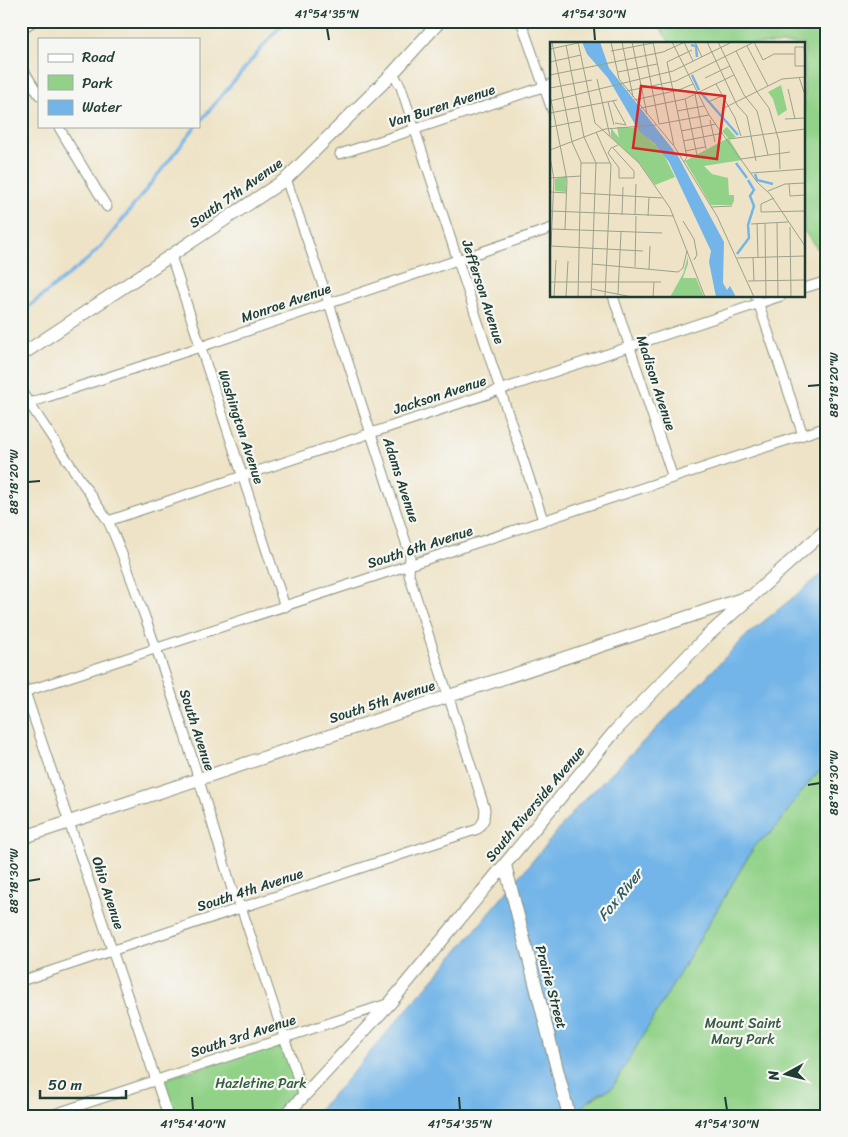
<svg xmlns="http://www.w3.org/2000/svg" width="848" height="1137" viewBox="0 0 848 1137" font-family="Sriracha,sans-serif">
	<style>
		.green { fill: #92d288; stroke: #58885e }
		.water { fill: #73b5e8; stroke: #49798e }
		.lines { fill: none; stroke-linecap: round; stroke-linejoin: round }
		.stream { stroke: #73b5e8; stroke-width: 3 }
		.street-casing { stroke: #86907d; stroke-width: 11 }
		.secondary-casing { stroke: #86907d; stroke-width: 14 }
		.street { stroke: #fff; stroke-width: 9 }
		.secondary { stroke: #fff; stroke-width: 12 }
		.ticks { fill: none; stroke: #1f3d34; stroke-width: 2 }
		.labels { text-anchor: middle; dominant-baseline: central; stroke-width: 4.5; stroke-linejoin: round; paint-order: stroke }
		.street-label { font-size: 14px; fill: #1f3d34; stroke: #f6f6f2 }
		.park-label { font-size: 14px; fill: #365b45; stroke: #f6f6f2 }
		.water-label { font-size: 15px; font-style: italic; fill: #345b61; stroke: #f6f6f2 }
		.inset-river { fill: none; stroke: #73b5e8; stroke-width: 2.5 }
		.inset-road { fill: none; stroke: #9ba18c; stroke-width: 1 }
		.view { fill: #d62828; fill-opacity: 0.15; stroke: #d62828; stroke-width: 2.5 }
		.inset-edge { fill: none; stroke: #1f3d34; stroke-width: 2.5 }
		.neatline { fill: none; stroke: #1f3d34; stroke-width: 2 }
		.ticks-label { font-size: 12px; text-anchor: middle; fill: #1f3d34 }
	</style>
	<rect width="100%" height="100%" fill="#f6f6f2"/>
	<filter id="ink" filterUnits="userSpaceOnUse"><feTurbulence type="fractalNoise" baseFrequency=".02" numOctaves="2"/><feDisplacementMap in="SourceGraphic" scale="10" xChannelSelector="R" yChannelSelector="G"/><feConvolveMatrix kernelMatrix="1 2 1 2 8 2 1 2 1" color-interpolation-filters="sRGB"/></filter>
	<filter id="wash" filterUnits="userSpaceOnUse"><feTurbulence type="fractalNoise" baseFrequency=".0096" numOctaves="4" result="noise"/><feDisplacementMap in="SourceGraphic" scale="20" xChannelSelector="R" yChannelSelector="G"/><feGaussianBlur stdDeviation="1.12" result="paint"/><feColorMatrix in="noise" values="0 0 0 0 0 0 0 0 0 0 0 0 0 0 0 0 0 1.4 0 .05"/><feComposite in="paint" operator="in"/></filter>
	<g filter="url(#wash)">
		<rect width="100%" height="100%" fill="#eee3c6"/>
		<g class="green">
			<polygon points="655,21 827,21 827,262 804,231 804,44 671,44"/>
			<path d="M827,763V1116H573V1113C585,1104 597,1095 612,1088L755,845L772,832L810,781Z"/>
			<polygon points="282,1041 301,1098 283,1116 170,1116 159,1081"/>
		</g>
		<polygon class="water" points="827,570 827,763 810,781 772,832 755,845 612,1088 598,1094 570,1116 312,1116 342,1085 465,942 580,804 656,729 747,635"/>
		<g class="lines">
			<g class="stream">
				<polyline points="199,123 275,32 287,21"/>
				<polyline points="21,313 88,259 105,242 196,126"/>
			</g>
		</g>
	</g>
	<g filter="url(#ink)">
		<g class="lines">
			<g class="street-casing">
				<g id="street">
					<polyline points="521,21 552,110"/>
					<polyline points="21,29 34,21"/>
					<polyline points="21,66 39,95"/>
					<polyline points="393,73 401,87 415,130 543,520"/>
					<polyline points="58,126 107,207"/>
					<polyline points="340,154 552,84"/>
					<polyline points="171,256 285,607"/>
					<polyline points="804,288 827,281"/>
					<polyline points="613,296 673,478"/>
					<polyline points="756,296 803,435"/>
					<path d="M21,391L108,521C123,553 134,587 146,620C179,711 206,803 234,896L241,907L304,1097"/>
					<polyline points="29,403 200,347 552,228"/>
					<polyline points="108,521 781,296"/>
					<polyline points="21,680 168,1116"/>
					<polyline points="21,693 827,427"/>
					<polyline points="21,981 478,829 484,820 485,809 409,575 410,555 329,303 286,179"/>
					<polyline points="21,1106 24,1116"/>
					<polyline points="48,1116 390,1003"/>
				</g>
			</g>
			<g class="secondary-casing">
				<g id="secondary">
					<polyline points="21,355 286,179 393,73 440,21"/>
					<polyline points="21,838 748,597"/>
					<polyline points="505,865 569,1116"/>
					<polyline points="285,1116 390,1003 616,730 706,637 827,529"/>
				</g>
			</g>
			<use href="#street" class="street"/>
			<use href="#secondary" class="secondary"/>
		</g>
	</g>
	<path class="ticks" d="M327,28L329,40M594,28L595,40M808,386L820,385M28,482L40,481M808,785L820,783M28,881L40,879M192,1097L193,1110M459,1097L460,1110M725,1097L727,1110"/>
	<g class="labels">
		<g class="street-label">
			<text transform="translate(442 106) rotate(-18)">Van Buren Avenue</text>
			<text transform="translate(236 193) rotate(-35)">South 7th Avenue</text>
			<text transform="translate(483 292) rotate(72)">Jefferson Avenue</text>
			<text transform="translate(286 303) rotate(-19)">Monroe Avenue</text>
			<text transform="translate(656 383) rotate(72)">Madison Avenue</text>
			<text transform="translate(440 395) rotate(-18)">Jackson Avenue</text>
			<text transform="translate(241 427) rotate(72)">Washington Avenue</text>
			<text transform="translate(401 480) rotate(72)">Adams Avenue</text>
			<text transform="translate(420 547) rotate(-18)">South 6th Avenue</text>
			<text transform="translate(382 702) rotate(-18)">South 5th Avenue</text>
			<text transform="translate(197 730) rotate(72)">South Avenue</text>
			<text transform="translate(535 804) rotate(-50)">South Riverside Avenue</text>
			<text transform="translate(250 890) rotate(-18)">South 4th Avenue</text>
			<text transform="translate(108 893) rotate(72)">Ohio Avenue</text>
			<text transform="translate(551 987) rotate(75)">Prairie Street</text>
			<text transform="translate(243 1036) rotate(-18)">South 3rd Avenue</text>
		</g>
		<g class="park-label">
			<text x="743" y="1023">Mount Saint<tspan x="743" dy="16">Mary Park</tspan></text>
			<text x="261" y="1083">Hazletine Park</text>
		</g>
		<g class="water-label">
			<text transform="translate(620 895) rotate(-51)">Fox River</text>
		</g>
	</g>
	<g transform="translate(550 42)">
		<rect width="255" height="255" fill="#eee3c6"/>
		<path d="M231,43L237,68L228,74L223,57L218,50ZM67,85L87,86L112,109L125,135L105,143L90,122L61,95V86L69,96ZM177,85L186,95L179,97L192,118L154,124L162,132L178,136L179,153H184V159L182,163H161L135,119L178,96L172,89ZM16,134V150L5,149V137ZM138,214V222L133,236H146L154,255H120L133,232Z" fill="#92d288"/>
		<path d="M32,0H50L59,26L128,114L174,200L173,241L177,248L180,244L186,255H166L159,220L161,209L119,120L105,102L89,89L58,36L37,12Z" fill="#73b5e8"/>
		<path class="inset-river" d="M141,3L146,4L147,15M142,33L149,48M151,51L188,93M186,121L197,136M205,132L207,138L223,142M187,212L199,196L198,183L204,164L200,154L204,148L198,138"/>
		<path class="inset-road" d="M2,0L22,100L31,120L28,255M28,0L45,81L89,121L120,166L155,255M61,0L69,37L123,103M72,0L83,55M82,0L97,72M93,0L109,82L159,73M103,0L124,104L167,174L204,255M122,0L159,73L207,140L220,152L255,204M134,0L143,19M145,0L152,15M157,0L187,63L197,74L206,119M168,0L194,53L207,69L218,113M204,0L213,18L224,12H244M16,3L34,95L46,121L41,255M197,4L218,44M0,7L28,1M61,9L108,0M186,9L207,50L219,66L229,99L230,127M255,17L254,5H245V24H255M0,20L31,13M68,30L107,22M0,33L113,10L135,0M249,35L255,53M155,36L180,24M47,37L60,94M166,42L185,76L191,94M0,46L42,38M238,47L245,77M77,49L126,39L204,0M145,52L156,107M0,53L17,138L15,187M135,57L147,113M84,58L129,48L143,42M0,59L123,29L182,0M63,59L76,83L65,81M58,60L64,83M158,60L172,54M91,66L135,57L184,33M172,67L232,37L255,35M127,69L154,64M0,71L67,58M235,77L255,76M160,78L165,100M0,85L30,79M131,89L166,82M46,90L61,123L55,255M179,97L255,87M133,99L173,91M63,106L84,129V136H69V126L58,111L61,106L68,103M0,108L55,87L106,83M135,109L155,105M0,115L4,137L1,203M191,117L240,110M134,120L137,115L117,20L142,8M31,121H60M201,131L255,127M0,136L31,134M239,142L240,154L255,153M218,149L235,142L255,141M0,150L17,151M30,151L112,156M224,156L211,162V170L255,169M161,165L182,164M0,169L124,174M72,173L73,145M85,173L86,142M98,174L99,155M133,179L144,197L147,213L144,218M207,181L208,215M215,181L216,255M227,181L228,255M201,182L238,180M240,185L241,255M2,187L112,191M0,204L93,209M203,215L204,239M187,216L255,214M42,222L128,230L133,226L137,209M85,225L86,174M99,227L100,204M198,239L255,238M0,240H111M42,247L82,255M68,252L71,190M4,255L6,218M16,255L18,219M103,255L104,240"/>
		<path class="view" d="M91,44L175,54L167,117L83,106Z"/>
		<rect width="255" height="255" class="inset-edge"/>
	</g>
	<rect width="848" height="1137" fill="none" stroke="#f6f6f2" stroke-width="55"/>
	<rect x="38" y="38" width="162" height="90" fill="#f6f6f2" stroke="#a0aca6"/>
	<rect x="48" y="54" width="25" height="8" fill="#ffffff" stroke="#a0aca6"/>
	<text x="82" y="62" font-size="15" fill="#1f3d34">Road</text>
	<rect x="48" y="75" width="25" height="15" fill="#92d288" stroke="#a0aca6"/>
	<text x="82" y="88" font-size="15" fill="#1f3d34">Park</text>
	<rect x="48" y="100" width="25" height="15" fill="#73b5e8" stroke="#a0aca6"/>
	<text x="82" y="112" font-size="15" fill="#1f3d34">Water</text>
	<g transform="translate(786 1074) rotate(263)" stroke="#f6f6f2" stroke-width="4" paint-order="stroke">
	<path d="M0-4L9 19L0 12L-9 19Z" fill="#1f3d34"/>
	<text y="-8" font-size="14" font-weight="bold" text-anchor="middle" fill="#1f3d34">N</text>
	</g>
	<path d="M40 1090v8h86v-8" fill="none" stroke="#1f3d34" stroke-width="2.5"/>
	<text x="48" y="1090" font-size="15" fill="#1f3d34" stroke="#f6f6f2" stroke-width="4" paint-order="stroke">50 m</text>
	<rect x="28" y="28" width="792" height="1082" class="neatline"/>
	<g class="ticks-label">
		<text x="327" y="18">41°54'35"N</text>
		<text x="594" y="18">41°54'30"N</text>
		<text transform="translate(834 385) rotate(-90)" y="4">88°18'20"W</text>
		<text transform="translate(14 482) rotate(-90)" y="4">88°18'20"W</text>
		<text transform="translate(834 783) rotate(-90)" y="4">88°18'30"W</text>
		<text transform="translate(14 881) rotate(-90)" y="4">88°18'30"W</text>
		<text x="193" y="1128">41°54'40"N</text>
		<text x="460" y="1128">41°54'35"N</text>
		<text x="727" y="1128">41°54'30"N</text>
	</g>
</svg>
